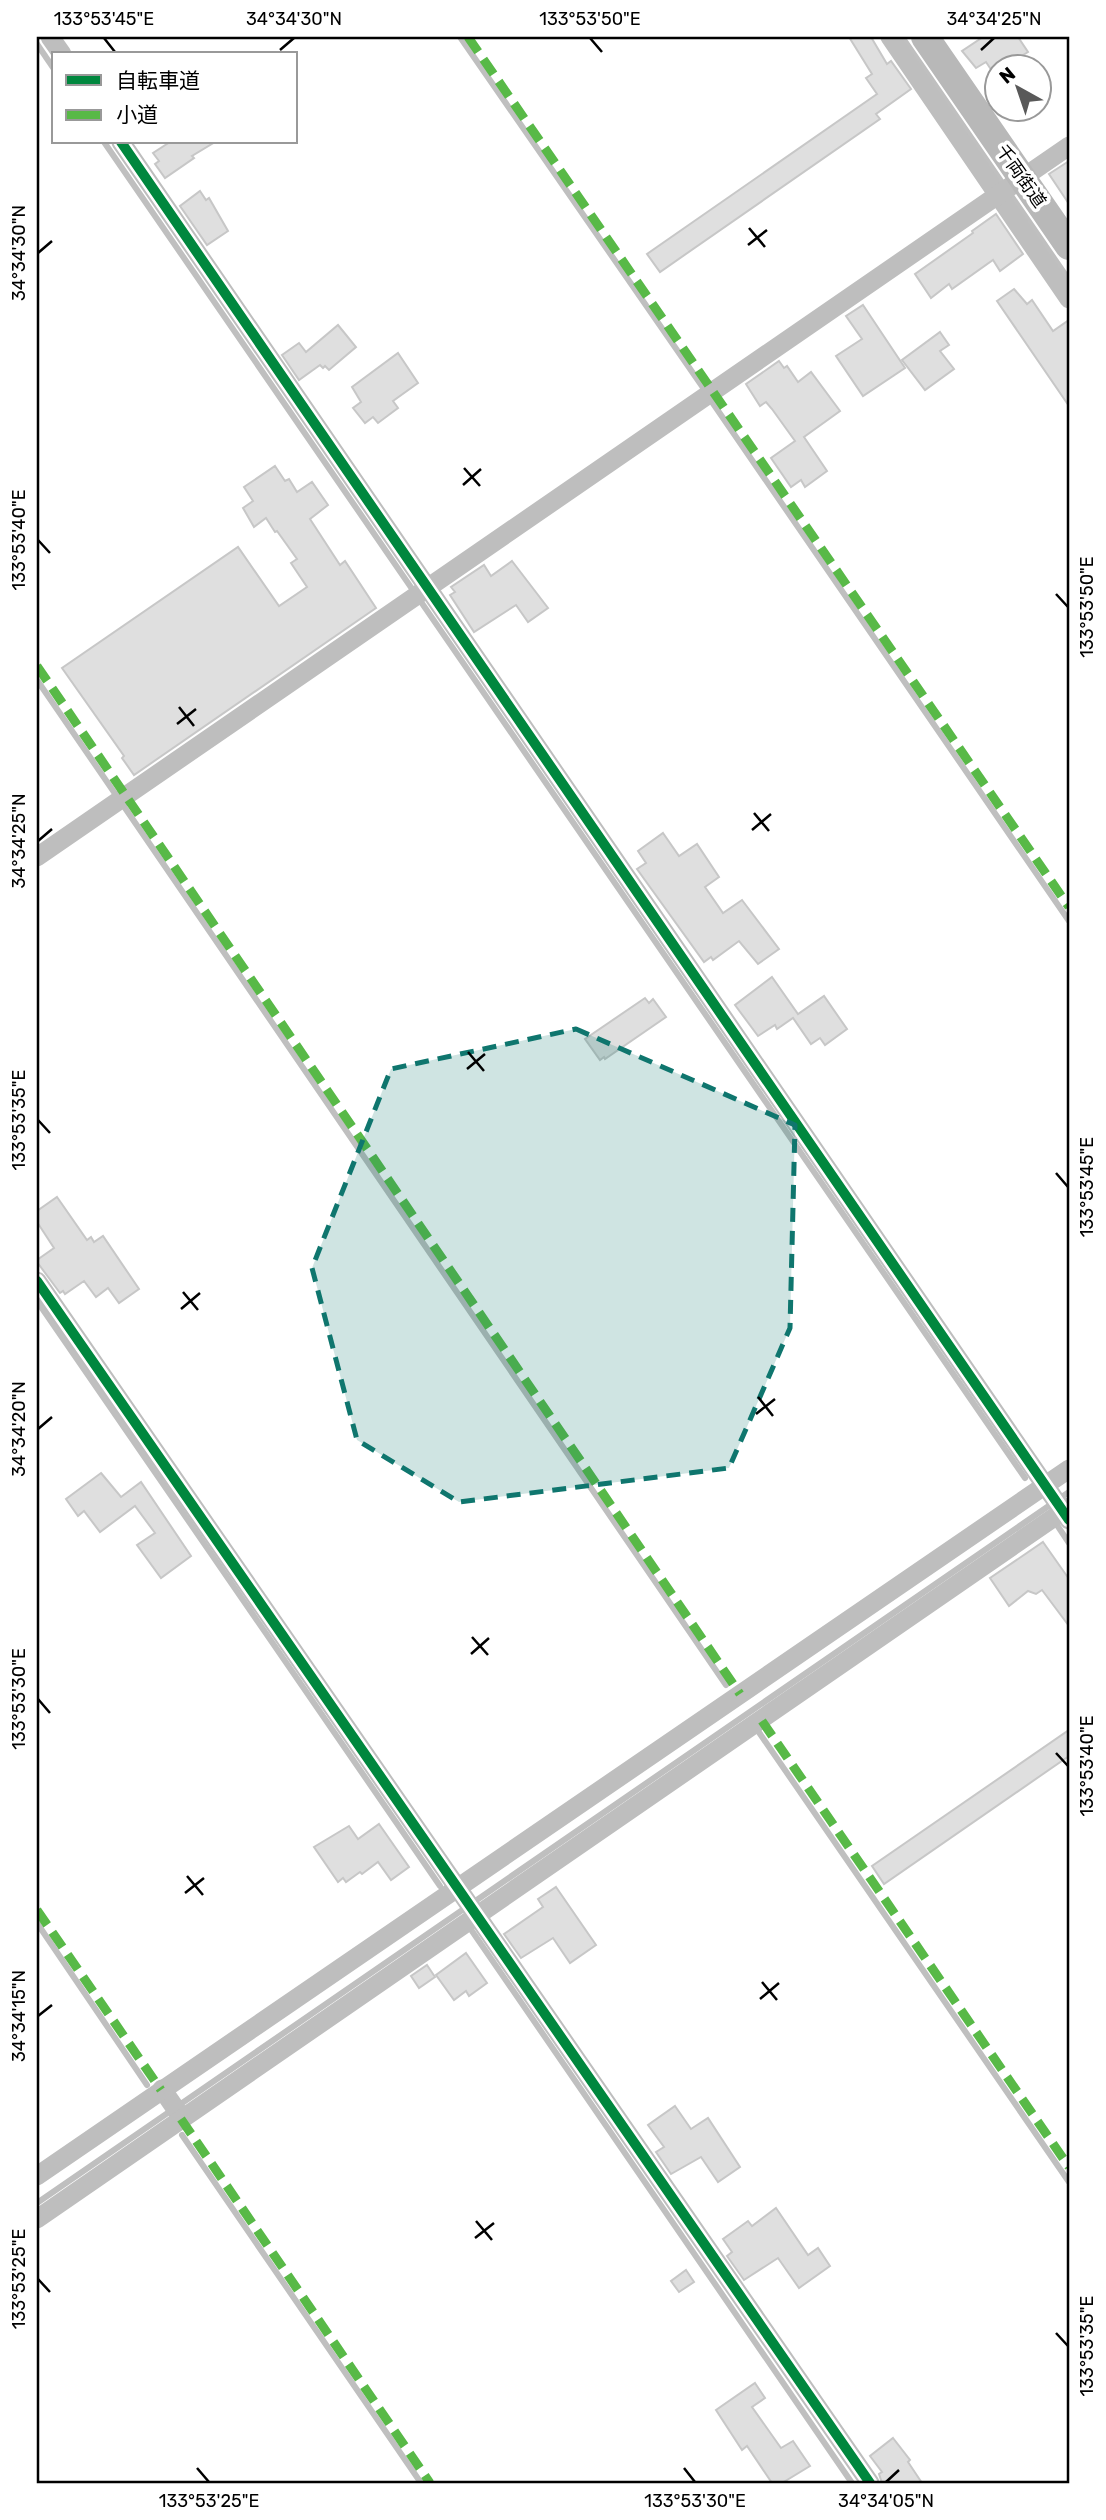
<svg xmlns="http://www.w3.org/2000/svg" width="1106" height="2520" viewBox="0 0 1106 2520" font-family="Rubik,'Noto Sans JP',sans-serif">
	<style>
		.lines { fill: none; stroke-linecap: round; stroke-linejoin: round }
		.stream { stroke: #bfbfbf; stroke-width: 6 }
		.building { fill: #dfdfdf; stroke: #c7c7c7; stroke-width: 2 }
		.street { stroke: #bebebe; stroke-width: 19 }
		.secondary { stroke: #b8b8b8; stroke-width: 28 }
		.quiet { stroke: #58b947; stroke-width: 9; stroke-dasharray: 18 9; stroke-linecap: butt }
		.cycleway-casing { stroke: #fff; stroke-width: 15 }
		.cycleway { stroke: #00873e; stroke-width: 10 }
		.marked { fill: #0f766e; fill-opacity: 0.2; stroke: #0f766e; stroke-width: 5; stroke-dasharray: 14 9; stroke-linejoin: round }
		.ticks { fill: none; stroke: #000; stroke-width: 2.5 }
		.labels { text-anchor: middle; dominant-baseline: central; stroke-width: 7; stroke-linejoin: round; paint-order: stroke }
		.street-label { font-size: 18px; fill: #000; stroke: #fff }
		.neatline { fill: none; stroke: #000; stroke-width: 2.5 }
		.ticks-label { font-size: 18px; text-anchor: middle; fill: #000 }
	</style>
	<rect width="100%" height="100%" fill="#fff"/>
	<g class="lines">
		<g class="stream">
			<polyline points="460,37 704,389"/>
			<polyline points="902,37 1069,280"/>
			<polyline points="37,44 54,69"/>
			<polyline points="104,142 1025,1478"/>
			<polyline points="712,402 1069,921"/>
			<polyline points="37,680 116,795"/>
			<polyline points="125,808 726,1685"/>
			<polyline points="37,1301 440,1886"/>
			<polyline points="1055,1522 1069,1543"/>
			<polyline points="756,1728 1069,2182"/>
			<polyline points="37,1923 147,2085"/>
			<polyline points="472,1931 852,2483"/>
			<polyline points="182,2135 421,2483"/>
			<polyline points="37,2203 1069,1492"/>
		</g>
	</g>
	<g class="building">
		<polygon points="849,37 871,37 887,64 891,61 911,89 876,114 880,119 660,272 647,254 877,94 866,78 872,74"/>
		<polygon points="983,37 1018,37 1028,52 1005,66 998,66 998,72 994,74 986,62 976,68 962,51"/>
		<polygon points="170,142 215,142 192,156 194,158 165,178 155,164 159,161 153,153"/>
		<polygon points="1069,161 1069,204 1049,174"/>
		<polygon points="200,191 206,200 209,198 228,231 207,245 180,206"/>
		<polygon points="996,214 1023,254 1000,271 993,260 952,289 949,284 931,298 915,274 973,233 972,231"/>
		<polygon points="1014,289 1027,304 1032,300 1053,331 1069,320 1069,406 997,301"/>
		<polygon points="863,305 905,368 863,396 836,356 862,339 846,316"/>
		<polygon points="338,325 356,347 329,370 325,366 323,368 320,365 299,380 282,355 299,343 306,352"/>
		<polygon points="940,332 949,345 940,351 954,369 925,390 902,360"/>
		<polygon points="398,353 418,383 393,401 398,408 378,423 373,417 365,423 353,408 361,402 352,387"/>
		<polygon points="779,361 784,368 787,366 798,382 811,372 840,411 804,437 827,471 805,487 801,480 791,487 771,458 795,441 772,409 766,402 760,406 746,384"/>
		<polygon points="275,466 285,481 289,479 297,492 312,482 328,505 310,519 340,565 345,561 376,608 134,775 122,758 124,756 62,668 238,547 279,606 307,587 291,563 297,559 277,531 275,532 266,518 254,527 243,508 253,501 244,487"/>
		<polygon points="512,561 548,608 528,622 516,605 474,632 450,595 455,592 451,587 484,565 491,576"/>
		<polygon points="663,833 679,856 697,844 719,877 705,887 723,913 742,900 779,949 758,964 739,941 713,960 711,957 704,962 637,869 646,863 638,851"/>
		<polygon points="772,977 798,1014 824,996 847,1029 825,1045 820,1038 811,1044 793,1018 777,1029 775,1025 758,1036 735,1005"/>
		<polygon points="645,998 649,1003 653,999 666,1017 605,1059 604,1057 600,1060 585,1039"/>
		<polygon points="57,1197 87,1240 91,1237 94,1242 103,1236 139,1289 119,1303 108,1288 96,1297 84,1281 65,1294 63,1291 60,1293 37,1262 37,1260 54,1248 37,1222 37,1211"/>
		<polygon points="101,1473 121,1497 141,1482 191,1556 161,1578 137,1545 155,1533 135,1506 100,1532 84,1511 78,1516 66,1499"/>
		<polygon points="1043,1542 1069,1579 1069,1626 1042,1590 1036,1594 1028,1591 1009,1606 990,1578"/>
		<polygon points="1069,1730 1069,1756 884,1884 872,1866"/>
		<polygon points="379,1824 409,1867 391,1880 378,1862 362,1874 360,1872 346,1882 343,1878 338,1882 314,1847 349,1826 358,1839"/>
		<polygon points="556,1887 596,1945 570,1963 553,1938 521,1958 504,1934 543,1907 538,1899"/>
		<polygon points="466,1953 487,1983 469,1996 466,1991 454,2000 436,1975"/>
		<polygon points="427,1965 435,1977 419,1988 411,1976"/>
		<polygon points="675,2106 691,2129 708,2118 740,2167 718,2182 701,2157 671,2174 656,2152 664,2147 648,2125"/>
		<polygon points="776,2208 808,2255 818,2248 830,2266 799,2288 778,2258 744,2280 727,2256 732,2252 723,2239 748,2221 752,2226"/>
		<polygon points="686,2270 694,2282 679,2292 671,2281"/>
		<polygon points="755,2383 765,2398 752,2407 781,2448 793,2441 810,2466 782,2483 772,2483 747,2446 742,2450 716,2410"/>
		<polygon points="893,2438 910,2460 908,2462 922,2483 882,2483 879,2474 882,2472 870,2456"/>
	</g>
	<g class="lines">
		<g class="street">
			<polyline points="50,37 62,54"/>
			<polyline points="890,37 1069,299"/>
			<polyline points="121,142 1069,1520"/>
			<polyline points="37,857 1069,146"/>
			<polyline points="37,1281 870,2483"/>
			<polyline points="162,2089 182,2118"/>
			<polyline points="37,2176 1069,1469"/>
			<polyline points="37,2219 1069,1507"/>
		</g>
		<polyline class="secondary" points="925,37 1069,246"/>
		<g class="quiet">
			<polyline points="468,37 1069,907"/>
			<polyline points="37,666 740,1694"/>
			<polyline points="762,1721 1069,2167"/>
			<polyline points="37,1910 161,2090"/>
			<polyline points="181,2119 430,2483"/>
		</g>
		<g class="cycleway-casing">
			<g id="cycleway">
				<polyline points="121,142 1069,1520"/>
				<polyline points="37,1281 870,2483"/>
			</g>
		</g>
		<use href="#cycleway" class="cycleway"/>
	</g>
	<path class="marked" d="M576,1029L795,1125L790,1328L729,1468L459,1502L357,1440L312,1268L391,1069Z"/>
	<path class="ticks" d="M104,38L115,52M590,38L602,52M280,50L294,38M981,50L994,38M749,228L765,247M748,245L767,230M38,253L52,241M464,468L480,486M463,485L481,469M38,540L50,553M1056,594L1068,607M179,707L194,726M177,724L196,709M754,813L769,831M752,830L771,814M38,841L52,829M468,1052L484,1071M467,1069L485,1054M38,1120L50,1133M1056,1173L1068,1187M183,1292L198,1310M181,1309L200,1293M758,1397L773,1416M756,1414L775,1399M38,1429L52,1417M472,1637L488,1655M471,1654L489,1638M38,1699L50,1713M1056,1753L1068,1766M187,1876L203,1895M185,1893L204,1878M762,1982L777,2000M760,1999L779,1983M38,2016L52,2005M476,2221L492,2240M475,2238L494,2223M38,2279L50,2292M1056,2333L1068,2346M197,2468L209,2482M684,2468L695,2482M886,2482L899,2470"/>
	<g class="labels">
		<g class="street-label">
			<text transform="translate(1021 176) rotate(55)">千両街道</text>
		</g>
	</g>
	<rect width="1106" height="2520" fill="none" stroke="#ffffff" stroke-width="77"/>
	<rect x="52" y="52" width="245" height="91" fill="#ffffff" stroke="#999999" stroke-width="2"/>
	<rect x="66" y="75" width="35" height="10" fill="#00873e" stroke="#999999" stroke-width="2"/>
	<text x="116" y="88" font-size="21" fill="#000000">自転車道</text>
	<rect x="66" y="110" width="35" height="10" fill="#58b947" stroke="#999999" stroke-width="2"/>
	<text x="116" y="122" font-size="21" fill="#000000">小道</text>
	<g transform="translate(1018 88) rotate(320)"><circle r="33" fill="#ffffff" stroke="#999999" stroke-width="2"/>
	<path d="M0-5L12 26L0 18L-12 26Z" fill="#595959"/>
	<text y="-10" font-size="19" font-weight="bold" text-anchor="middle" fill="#000000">N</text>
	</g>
	<rect x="38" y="38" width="1030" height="2444" class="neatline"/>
	<g class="ticks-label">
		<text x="104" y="25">133°53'45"E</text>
		<text x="294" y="25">34°34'30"N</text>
		<text x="590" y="25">133°53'50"E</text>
		<text x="994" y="25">34°34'25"N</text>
		<text transform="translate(19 253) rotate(-90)" y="6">34°34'30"N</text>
		<text transform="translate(19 540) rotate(-90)" y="6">133°53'40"E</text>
		<text transform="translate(1087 607) rotate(-90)" y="6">133°53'50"E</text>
		<text transform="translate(19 841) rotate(-90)" y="6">34°34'25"N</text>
		<text transform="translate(19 1120) rotate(-90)" y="6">133°53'35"E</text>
		<text transform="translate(1087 1187) rotate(-90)" y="6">133°53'45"E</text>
		<text transform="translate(19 1429) rotate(-90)" y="6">34°34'20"N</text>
		<text transform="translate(19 1699) rotate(-90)" y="6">133°53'30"E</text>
		<text transform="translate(1087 1766) rotate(-90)" y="6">133°53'40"E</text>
		<text transform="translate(19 2016) rotate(-90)" y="6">34°34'15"N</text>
		<text transform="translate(19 2279) rotate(-90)" y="6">133°53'25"E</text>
		<text transform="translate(1087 2346) rotate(-90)" y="6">133°53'35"E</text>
		<text x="209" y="2507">133°53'25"E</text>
		<text x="695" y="2507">133°53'30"E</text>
		<text x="886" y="2507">34°34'05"N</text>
	</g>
</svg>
